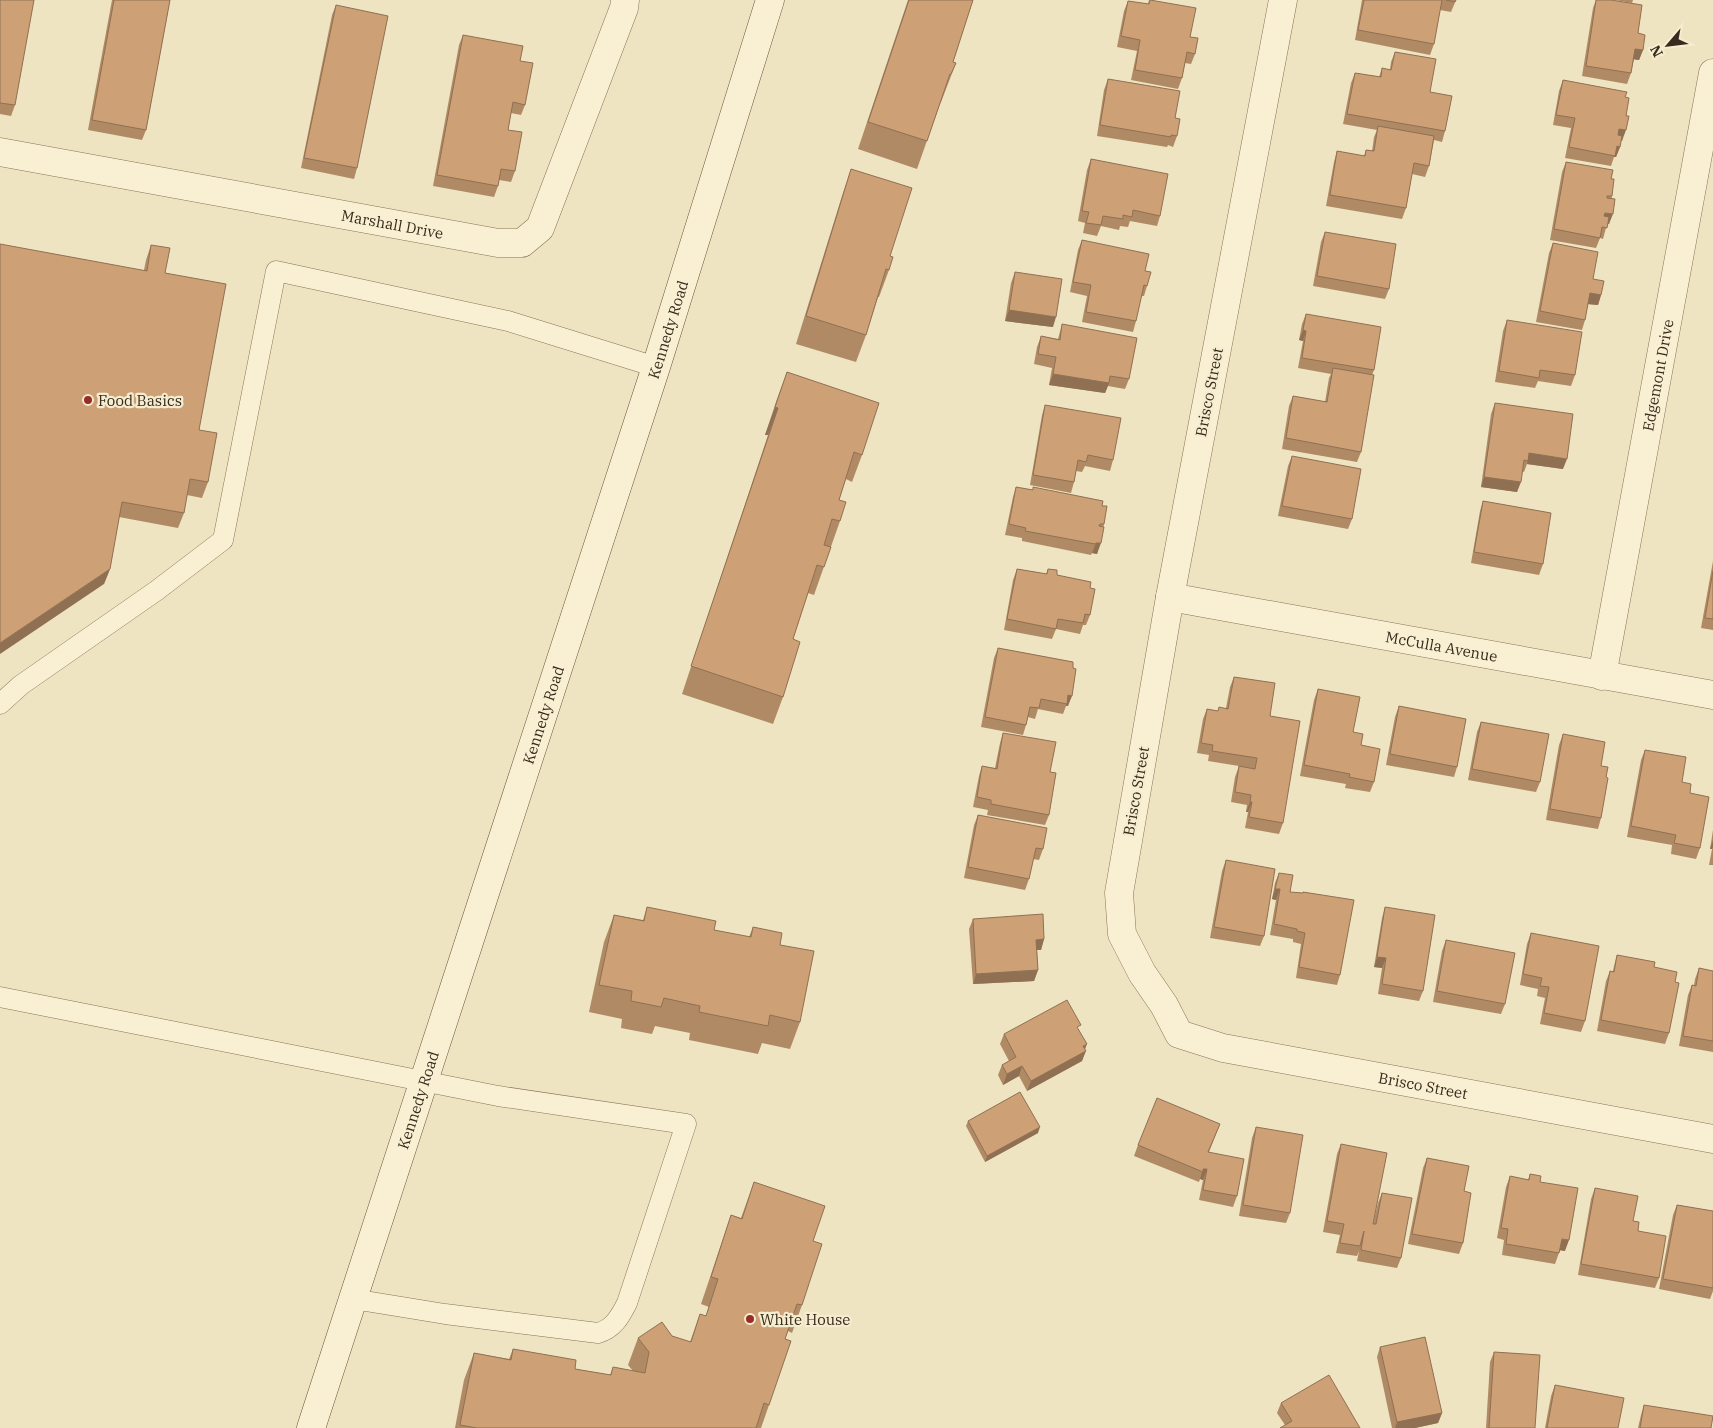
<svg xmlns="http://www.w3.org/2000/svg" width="1713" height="1428" viewBox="0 0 1713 1428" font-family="'IBM Plex Serif',serif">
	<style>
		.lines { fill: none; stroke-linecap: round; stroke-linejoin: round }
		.service-casing { stroke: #887458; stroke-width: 21 }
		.minor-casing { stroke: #887458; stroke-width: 29 }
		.secondary-casing { stroke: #6a553b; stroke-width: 29 }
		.service { stroke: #f9f0d4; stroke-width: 20 }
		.minor { stroke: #f9f0d4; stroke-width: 28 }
		.secondary { stroke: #f9f0d4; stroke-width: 28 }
		.wall { fill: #b08a65 }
		.shaded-wall { fill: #907053 }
		.building { fill: #cda076; stroke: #907053 }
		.poi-dot { fill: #982d27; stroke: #f6edd0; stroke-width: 2 }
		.labels { text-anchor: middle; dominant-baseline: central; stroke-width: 4.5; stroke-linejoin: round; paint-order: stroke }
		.street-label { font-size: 15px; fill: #372b1d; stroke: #f6edd0 }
		.poi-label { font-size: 15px; fill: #372b1d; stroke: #f6edd0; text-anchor: start }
	</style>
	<rect width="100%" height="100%" fill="#eee4c1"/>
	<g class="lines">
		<g class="service-casing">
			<g id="service">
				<polyline points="0,704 21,685 156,591 223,540 276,271 508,321 656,367"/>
				<path d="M0,997L498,1096L686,1124L627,1303C620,1317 613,1329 598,1333L445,1314L353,1299"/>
			</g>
		</g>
		<g class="minor-casing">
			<g id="minor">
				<path id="s1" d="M1283,0L1170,597L1119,893L1122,934L1142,973L1164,1005L1179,1034L1223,1048L1713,1139"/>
				<path id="s2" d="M0,152L498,243H522L540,228L624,8L625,0"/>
				<path id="s3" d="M1170,597L1713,695"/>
				<path id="s4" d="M1602,676L1713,73"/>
			</g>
		</g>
		<g class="secondary-casing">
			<g id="secondary">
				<path id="s5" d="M311,1428L656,367L770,0"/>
			</g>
		</g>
		<use href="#service" class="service"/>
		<use href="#minor" class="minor"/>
		<use href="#secondary" class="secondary"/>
	</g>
	<g class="wall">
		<polygon points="0,0 15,105 11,116 0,114"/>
		<polygon points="112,0 170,0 146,130 142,140 88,130"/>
		<polygon points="908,0 973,0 953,62 956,63 941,102 941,101 917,169 858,149"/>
		<polygon points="1149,0 1190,37 1195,54 1191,64 1185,63 1182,78 1178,89 1131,80 1137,51 1117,47 1124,11 1128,1 1148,4"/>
		<polygon points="1362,0 1456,0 1451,12 1440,10 1434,44 1430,55 1355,40"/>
		<polygon points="1596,0 1611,0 1638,33 1643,50 1639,60 1634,59 1631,73 1627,84 1582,76 1593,8"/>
		<polygon points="1615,0 1633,0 1632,3"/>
		<polygon points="336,5 357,168 354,179 301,168 332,15"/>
		<polygon points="463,35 525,105 521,115 511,113 508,130 515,171 511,182 499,180 498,186 494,197 433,186 459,45"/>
		<polygon points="1395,52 1430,92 1445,131 1442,142 1434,140 1429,166 1425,177 1412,174 1406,208 1402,219 1326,206 1334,162 1337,151 1364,156 1366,150 1372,151 1374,137 1377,130 1343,124 1351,83 1355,73 1379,77 1382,68 1390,70 1391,62"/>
		<polygon points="1108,79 1175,118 1177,136 1173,147 1168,145 1167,147 1097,136 1104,90"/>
		<polygon points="1563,80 1625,97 1626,116 1622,141 1621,141 1620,147 1616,157 1614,157 1611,166 1565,158 1571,128 1553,125 1559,91"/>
		<polygon points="1091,159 1160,216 1157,226 1130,221 1128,227 1120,226 1119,230 1101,226 1097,236 1083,233 1085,223 1078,221 1087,170"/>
		<polygon points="1566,162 1611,179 1612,196 1609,224 1607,224 1603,239 1600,238 1596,248 1550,240 1562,172"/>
		<polygon points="851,169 890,256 889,270 879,297 878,297 866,335 856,362 796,344 842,196"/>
		<polygon points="1325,232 1389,289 1385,299 1313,286 1321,242"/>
		<polygon points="1082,240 1145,271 1147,286 1144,296 1141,296 1136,321 1133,332 1082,322 1087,296 1070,292 1078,250"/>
		<polygon points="1553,243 1593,279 1601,295 1598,305 1588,304 1585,320 1582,330 1536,322 1549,253"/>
		<polygon points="151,245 165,273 199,430 208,482 202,498 187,495 184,513 178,528 119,517 110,569 104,584 144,270 146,260"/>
		<polygon points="1015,272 1053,327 1005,321 1011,283"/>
		<polygon points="1306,314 1374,370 1372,375 1361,452 1357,462 1282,449 1289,406 1293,396 1325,402 1329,378 1331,374 1298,368 1303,341 1299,340 1302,324"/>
		<polygon points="1507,320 1575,375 1571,386 1538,381 1535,388 1495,382 1503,331"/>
		<polygon points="1062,324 1129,379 1125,389 1108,386 1105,393 1049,385 1052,368 1034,364 1037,347 1041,336 1058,339"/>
		<polygon points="787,372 862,455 852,482 846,479 839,500 840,521 814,595 808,593 793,639 783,697 773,724 682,694 768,435 765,435 777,399"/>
		<polygon points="1495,403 1563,469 1527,464 1524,472 1522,471 1517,492 1481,487 1491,414"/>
		<polygon points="1045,405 1113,460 1110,471 1085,466 1082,472 1076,471 1074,482 1071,493 1030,485 1042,415"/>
		<polygon points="1292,456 1352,519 1348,529 1278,516 1288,466"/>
		<polygon points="1016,487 1102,506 1104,524 1097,554 1092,553 1091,555 1022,541 1022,538 1005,535 1013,497"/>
		<polygon points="1483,501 1543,564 1539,575 1471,563 1480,511"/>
		<polygon points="1713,561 1713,630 1701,628"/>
		<polygon points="1017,569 1046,574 1048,569 1057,575 1090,588 1090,615 1086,625 1083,625 1080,634 1056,629 1052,639 1004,630 1013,580"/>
		<polygon points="998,648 1073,662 1068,706 1066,706 1063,714 1038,709 1035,719 1028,717 1026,725 1023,735 981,727 994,658"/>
		<polygon points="1234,677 1270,716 1283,823 1279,834 1245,828 1248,812 1246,812 1247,805 1231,802 1235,777 1239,766 1208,761 1209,755 1197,753 1203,719 1207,709 1218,711 1226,708 1230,687"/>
		<polygon points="1318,689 1353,732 1361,745 1374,782 1370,792 1345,788 1346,784 1300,776 1314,700"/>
		<polygon points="1399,706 1457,767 1454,777 1386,765 1395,717"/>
		<polygon points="1481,722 1540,782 1536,792 1468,780 1477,732"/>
		<polygon points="1003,733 1050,772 1049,815 1045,825 987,815 988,810 973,807 979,776 982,766 995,768 1000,743"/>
		<polygon points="1563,734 1606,777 1601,818 1598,829 1546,820 1559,745"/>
		<polygon points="1645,750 1682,782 1690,793 1700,848 1696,859 1671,854 1672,845 1627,837 1641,760"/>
		<polygon points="978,815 1043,849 1039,860 1033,859 1029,879 1025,890 964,878 974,825"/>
		<polygon points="1713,830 1713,865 1709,865 1712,849 1710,849"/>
		<polygon points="1226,860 1264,936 1260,946 1210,938 1222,871"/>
		<polygon points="1279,873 1340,975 1337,985 1296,978 1301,944 1293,942 1293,939 1270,935 1276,900 1272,899 1275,883"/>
		<polygon points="647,907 714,930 749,937 753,927 780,945 800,1022 790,1049 762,1043 758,1054 689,1040 690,1033 655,1026 652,1034 621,1028 622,1019 589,1012 604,942 614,915 643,920"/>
		<polygon points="1385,907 1423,991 1419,1001 1378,994 1382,968 1374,967 1382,918"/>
		<polygon points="973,919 1044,939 1041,950 1037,950 1038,970 1034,981 973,984 969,929"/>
		<polygon points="1531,933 1585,1021 1581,1032 1540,1024 1545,998 1537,996 1538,989 1520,985 1527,944"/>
		<polygon points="1446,940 1505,1004 1501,1014 1433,1002 1442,951"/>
		<polygon points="1617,955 1654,967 1675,982 1669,1033 1665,1044 1597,1031 1606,981 1610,971 1613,971 1614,966"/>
		<polygon points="1699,968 1713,971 1713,1052 1679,1046 1688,995 1692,985 1694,985 1695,979"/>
		<polygon points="1079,1030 1085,1050 1082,1061 1027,1091 1019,1076 1003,1085 998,1075 1002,1065 1009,1061 1000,1044 1004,1034"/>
		<polygon points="968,1121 1038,1133 985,1162 966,1126"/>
		<polygon points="1220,1124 1209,1152 1237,1196 1233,1207 1199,1200 1203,1180 1200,1179 1199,1182 1134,1156 1138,1145"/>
		<polygon points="1256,1127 1290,1213 1286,1223 1239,1216 1252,1138"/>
		<polygon points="1341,1144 1373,1224 1378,1203 1382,1193 1401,1258 1397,1268 1357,1261 1359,1251 1357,1256 1336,1253 1340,1235 1323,1232 1337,1154"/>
		<polygon points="1427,1158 1464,1191 1463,1243 1459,1254 1408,1244 1423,1168"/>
		<polygon points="1530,1174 1540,1182 1565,1251 1560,1250 1555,1264 1502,1255 1504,1240 1497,1238 1506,1187 1510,1176 1528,1180"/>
		<polygon points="754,1182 813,1241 802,1305 792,1333 788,1331 785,1339 769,1405 761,1428 455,1428 464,1380 474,1353 509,1359 513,1349 575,1369 610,1375 613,1367 633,1371 628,1365 638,1338 672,1336 690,1342 700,1314 706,1316 709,1307 701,1304 731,1215 741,1218"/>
		<polygon points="1595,1188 1638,1231 1659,1278 1655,1288 1578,1275 1591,1199"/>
		<polygon points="1677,1205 1713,1211 1713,1291 1710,1299 1659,1289 1673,1215"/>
		<polygon points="1380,1347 1442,1413 1438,1423 1415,1428 1392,1428 1377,1357"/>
		<polygon points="1494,1352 1535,1428 1486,1428 1490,1362"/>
		<polygon points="1555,1385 1618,1428 1545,1428 1551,1396"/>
		<polygon points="1281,1403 1360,1428 1285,1425 1277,1413"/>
		<polygon points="1644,1405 1711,1428 1638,1428 1641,1415"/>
	</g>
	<g class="shaded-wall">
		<polygon points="1635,49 1643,50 1639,60 1631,59"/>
		<polygon points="1619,129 1626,130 1622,141 1615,140"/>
		<polygon points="1617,146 1620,147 1616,157 1614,157"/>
		<polygon points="1605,213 1613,214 1609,224 1601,223"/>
		<polygon points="1590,293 1601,295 1598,305 1587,304"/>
		<polygon points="1009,310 1056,317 1053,327 1005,321"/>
		<polygon points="1303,330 1306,331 1303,341 1299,340"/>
		<polygon points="1053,374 1109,383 1105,393 1049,385"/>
		<polygon points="775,407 778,408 768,435 765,435"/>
		<polygon points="1529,453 1567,459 1563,469 1527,464"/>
		<polygon points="1484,477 1521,482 1517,492 1481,487"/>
		<polygon points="1096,543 1101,543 1097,554 1092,553"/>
		<polygon points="110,569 104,584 0,654 0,643"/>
		<polygon points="1068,695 1072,696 1068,706 1066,706"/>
		<polygon points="1250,802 1252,802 1248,812 1246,812"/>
		<polygon points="1713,840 1713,847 1712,849 1710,849"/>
		<polygon points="1275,889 1280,889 1276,900 1272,899"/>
		<polygon points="1044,939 1041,950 1033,950 1036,940"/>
		<polygon points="1377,957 1386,958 1382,968 1374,967"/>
		<polygon points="1038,970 1034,981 973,984 976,974"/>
		<polygon points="1087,1044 1084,1052 1086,1051 1082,1061 1027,1091 1031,1081"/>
		<polygon points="1022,1066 1019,1076 1003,1085 1007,1074"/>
		<polygon points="1040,1127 1038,1133 985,1162 987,1156"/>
		<polygon points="1203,1169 1207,1169 1203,1180 1200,1179"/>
		<polygon points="1562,1239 1569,1240 1565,1251 1558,1250"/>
		<polygon points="1442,1413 1438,1423 1415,1428 1395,1428 1397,1422"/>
	</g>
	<g class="building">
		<polygon points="0,0 34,0 15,105 0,103"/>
		<polygon points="114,0 170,0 146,130 92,120"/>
		<polygon points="909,0 973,0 953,62 956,63 951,74 950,74 927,141 868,122"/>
		<polygon points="1150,0 1196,8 1190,37 1198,38 1195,54 1187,52 1182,78 1135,70 1140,40 1121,36 1128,1 1149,4"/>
		<polygon points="1364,0 1442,0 1434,44 1358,30"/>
		<polygon points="1446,0 1456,0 1455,2"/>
		<polygon points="1596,0 1611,0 1642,5 1638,33 1645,35 1643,50 1635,49 1631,73 1586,66"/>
		<polygon points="336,5 388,16 357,168 304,158"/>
		<polygon points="463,35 523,46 520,61 533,63 525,105 513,102 508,130 522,132 515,171 501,169 498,186 437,175"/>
		<polygon points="1395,52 1436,59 1430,92 1452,96 1445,131 1347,114 1355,73 1381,77 1382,68 1391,70"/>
		<polygon points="1108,79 1180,91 1175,118 1180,119 1177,136 1171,135 1171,137 1100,125"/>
		<polygon points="1563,80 1627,92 1625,97 1629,98 1626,116 1629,116 1626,130 1619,129 1618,135 1622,136 1620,147 1617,146 1615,156 1569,147 1575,118 1556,115"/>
		<polygon points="1378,126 1434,136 1429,166 1414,163 1406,208 1330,195 1337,151 1365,156 1366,150 1374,151"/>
		<polygon points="1091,159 1168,174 1160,216 1133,210 1132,217 1123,215 1123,219 1103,216 1101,225 1086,223 1089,212 1082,211"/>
		<polygon points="1566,162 1613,170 1611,179 1614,179 1612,196 1607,196 1607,198 1615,199 1613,214 1605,213 1604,216 1609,217 1607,228 1602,227 1600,238 1554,229"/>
		<polygon points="851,169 912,188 890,256 893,257 889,270 886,269 866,335 806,316"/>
		<polygon points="1325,232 1396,244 1389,289 1317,276"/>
		<polygon points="1082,240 1149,254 1145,271 1151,272 1147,286 1144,285 1136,321 1086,312 1091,285 1073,282"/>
		<polygon points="1553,243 1598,252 1593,279 1604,281 1601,295 1590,293 1585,320 1540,311"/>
		<polygon points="0,244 147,271 151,245 170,248 165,273 226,284 199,430 217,433 208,482 190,479 184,513 122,502 110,569 0,643"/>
		<polygon points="1015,272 1062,279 1056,317 1009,310"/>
		<polygon points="1306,314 1381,327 1374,370 1302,358 1306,331 1303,330"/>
		<polygon points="1507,320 1582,332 1575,375 1540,370 1539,378 1499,371"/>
		<polygon points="1062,324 1137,338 1129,379 1110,376 1109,383 1053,374 1056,357 1038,354 1041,336 1060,340"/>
		<polygon points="1333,368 1374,375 1361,452 1286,438 1293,396 1327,402"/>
		<polygon points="787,372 879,403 862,455 854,452 839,500 846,502 840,521 832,519 824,545 831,547 824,567 817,565 793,639 800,642 783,697 691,666 778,408 775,407"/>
		<polygon points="1495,403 1573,414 1567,459 1529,453 1528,461 1524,460 1521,482 1484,477"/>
		<polygon points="1045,405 1121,418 1113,460 1088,455 1086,462 1078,460 1074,482 1033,475"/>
		<polygon points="1292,456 1361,469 1352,519 1282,506"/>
		<polygon points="1016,487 1033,490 1033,487 1103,501 1102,506 1107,506 1104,524 1100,524 1099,526 1104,527 1101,543 1096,543 1095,544 1025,531 1026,528 1009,524"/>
		<polygon points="1483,501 1551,513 1543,564 1474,552"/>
		<polygon points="1017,569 1047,574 1048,569 1057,570 1057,575 1091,582 1090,588 1095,589 1090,615 1085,614 1083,623 1058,619 1056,629 1007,619"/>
		<polygon points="1713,571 1713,619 1705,618"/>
		<polygon points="998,648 1073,662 1073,668 1076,669 1072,696 1068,695 1067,704 1041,699 1039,708 1030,707 1026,725 985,717"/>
		<polygon points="1234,677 1275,683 1270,716 1300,721 1283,823 1249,817 1252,802 1250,802 1251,795 1235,792 1239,766 1255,769 1257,758 1212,751 1213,745 1201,743 1207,709 1218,711 1219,707 1228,709"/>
		<polygon points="1318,689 1360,697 1353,732 1363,734 1361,745 1380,749 1374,782 1349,777 1350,774 1304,765"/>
		<polygon points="1399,706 1466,719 1457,767 1390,754"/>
		<polygon points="1481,722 1549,734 1540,782 1472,769"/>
		<polygon points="1003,733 1056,742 1050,772 1056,773 1049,815 991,804 991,800 977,797 982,766 997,769"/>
		<polygon points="1563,734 1605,742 1601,766 1608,767 1606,777 1608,778 1601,818 1550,809"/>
		<polygon points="1645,750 1686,757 1682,782 1691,784 1690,793 1709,797 1700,848 1674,843 1676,835 1631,826"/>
		<polygon points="978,815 1047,828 1043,849 1036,848 1029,879 968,867"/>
		<polygon points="1226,860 1275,869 1264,936 1214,927"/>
		<polygon points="1279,873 1293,875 1290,892 1303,893 1303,892 1354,900 1340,975 1299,967 1305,933 1297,931 1297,929 1274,924 1280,889 1275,889"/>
		<polygon points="647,907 716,921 714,930 751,937 753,927 782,933 780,945 814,951 800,1022 770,1015 768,1026 699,1012 700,1006 664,998 661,1007 631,1001 632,991 599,985 614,915 644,921"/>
		<polygon points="1385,907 1435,915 1423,991 1382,984 1386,958 1377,957"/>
		<polygon points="1043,914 1044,939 1036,940 1038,970 976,974 973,919"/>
		<polygon points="1531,933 1599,946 1585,1021 1544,1013 1549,987 1540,986 1542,978 1523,974"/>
		<polygon points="1446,940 1515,953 1505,1004 1437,991"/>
		<polygon points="1617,955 1655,962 1654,967 1677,972 1675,982 1679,983 1669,1033 1601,1020 1610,971 1614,972"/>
		<polygon points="1699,968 1713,971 1713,1041 1683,1036 1692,985 1696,986"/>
		<polygon points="1067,1000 1081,1025 1077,1027 1087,1044 1083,1046 1086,1051 1031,1081 1022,1066 1007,1074 1002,1065 1016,1057 1004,1034"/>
		<polygon points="1020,1092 1040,1127 987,1156 968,1121"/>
		<polygon points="1157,1098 1220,1124 1208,1152 1244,1159 1237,1196 1203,1190 1207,1169 1203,1169 1203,1172 1138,1145"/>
		<polygon points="1256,1127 1303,1135 1290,1213 1243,1205"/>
		<polygon points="1341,1144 1387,1153 1373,1224 1376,1224 1382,1193 1412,1198 1401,1258 1361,1250 1364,1231 1360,1246 1340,1243 1344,1224 1327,1221"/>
		<polygon points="1427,1158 1469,1166 1464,1191 1471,1193 1463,1243 1412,1234"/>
		<polygon points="1530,1174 1541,1176 1540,1182 1578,1188 1569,1240 1562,1239 1559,1253 1506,1244 1508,1229 1501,1228 1510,1176 1529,1180"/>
		<polygon points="754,1182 825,1206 813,1241 822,1244 802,1305 797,1304 785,1339 791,1341 769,1405 764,1403 756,1428 477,1428 460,1425 474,1353 511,1360 513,1349 576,1360 575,1369 611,1375 613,1367 645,1373 649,1352 638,1338 662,1322 672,1336 691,1342 700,1314 706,1316 718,1279 711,1277 731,1215 742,1219"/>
		<polygon points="1595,1188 1638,1196 1633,1221 1639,1222 1638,1231 1666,1236 1659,1278 1581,1264"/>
		<polygon points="1677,1205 1713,1211 1713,1288 1663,1279"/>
		<polygon points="1425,1337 1442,1413 1397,1422 1380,1347"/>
		<polygon points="1494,1352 1540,1355 1535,1428 1489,1428"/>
		<polygon points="1329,1375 1360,1428 1280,1428 1292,1421 1281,1403"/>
		<polygon points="1555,1385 1624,1398 1618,1428 1547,1428"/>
		<polygon points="1644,1405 1713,1416 1711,1428 1640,1428"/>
	</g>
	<g class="poi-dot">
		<circle cx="88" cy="400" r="5"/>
		<circle cx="750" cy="1319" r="5"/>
	</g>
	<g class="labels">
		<g class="street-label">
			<text stroke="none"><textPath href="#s2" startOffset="399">Marshall Drive</textPath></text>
			<text stroke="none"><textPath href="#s5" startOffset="1155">Kennedy Road</textPath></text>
			<text stroke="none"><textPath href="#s4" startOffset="306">Edgemont Drive</textPath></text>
			<text transform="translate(1209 392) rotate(-79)">Brisco Street</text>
			<text stroke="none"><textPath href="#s3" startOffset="276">McCulla Avenue</textPath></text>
			<text stroke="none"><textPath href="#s5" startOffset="750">Kennedy Road</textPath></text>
			<text transform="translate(1136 791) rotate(-80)">Brisco Street</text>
			<text stroke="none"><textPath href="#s1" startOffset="1314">Brisco Street</textPath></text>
			<text stroke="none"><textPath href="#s5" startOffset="345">Kennedy Road</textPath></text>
		</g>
		<g class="poi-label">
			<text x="98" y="400">Food Basics</text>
			<text x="760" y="1319">White House</text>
		</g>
	</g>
	<g transform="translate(1668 45) rotate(242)" stroke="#f6edd0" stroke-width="4" paint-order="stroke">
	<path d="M0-4L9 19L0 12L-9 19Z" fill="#372b1d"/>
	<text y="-8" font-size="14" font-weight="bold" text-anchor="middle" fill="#372b1d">N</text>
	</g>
</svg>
